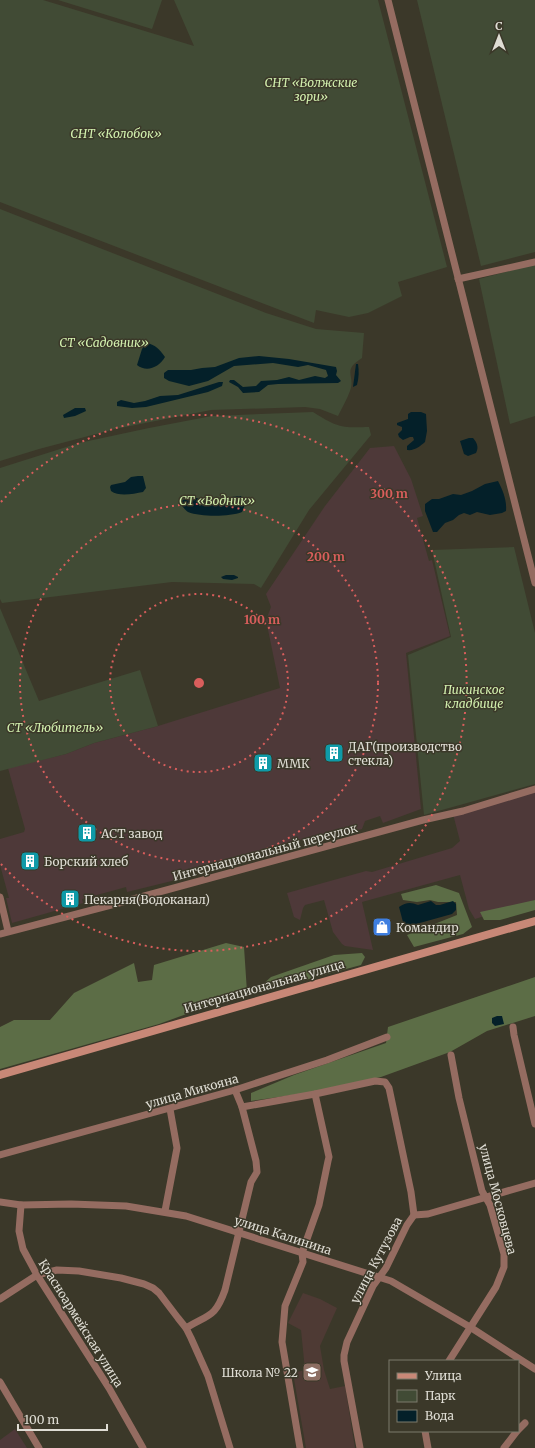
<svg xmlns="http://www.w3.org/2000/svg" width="535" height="1448" viewBox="0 0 535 1448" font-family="Merriweather,serif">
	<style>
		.industrial { fill: #4e3939 }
		.education { fill: #4e3a34 }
		.green { fill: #414b35 }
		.forest { fill: #5c6d46 }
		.water { fill: #042029 }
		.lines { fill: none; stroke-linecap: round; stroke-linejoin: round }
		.street { stroke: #956c61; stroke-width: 7 }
		.secondary { stroke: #c88877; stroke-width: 8 }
		.ring { fill: none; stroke: #d95e5c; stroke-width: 2; stroke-dasharray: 2 4 }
		.labels { text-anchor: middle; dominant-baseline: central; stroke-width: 3; stroke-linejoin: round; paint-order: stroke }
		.park-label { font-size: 12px; font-style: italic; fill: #d2f0ae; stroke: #3b3829 }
		.poi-label { font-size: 12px; fill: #dfddd4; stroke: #3b3829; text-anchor: start }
		.street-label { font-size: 12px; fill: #dfddd4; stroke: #3b3829 }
		.centre { fill: #d95e5c; stroke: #3b3829; stroke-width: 2 }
		.ring-label { font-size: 12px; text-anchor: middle; font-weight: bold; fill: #d95e5c; stroke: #3b3829; stroke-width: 3; stroke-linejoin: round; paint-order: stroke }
	</style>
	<rect width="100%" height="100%" fill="#3b3829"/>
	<g class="industrial">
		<polygon points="394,446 411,479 423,516 417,518 429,561 432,560 450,636 406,653 421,809 383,823 380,816 365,821 362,829 318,842 301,840 287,843 179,875 180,879 127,892 126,887 119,889 82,899 83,903 12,923 6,898 9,898 0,865 0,839 24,832 25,829 8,768 66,754 94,743 158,726 280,688 266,620 271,607 266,594 325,506 370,448"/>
		<polygon points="535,789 535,900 475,919 469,909 460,875 362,902 373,950 345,946 342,944 333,932 324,900 305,905 303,908 300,920 294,917 287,893 366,871 372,872 452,848 460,841 453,814"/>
		<polygon points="15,1429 27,1448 0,1448 0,1440"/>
	</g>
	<polygon class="education" points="303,1293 320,1299 337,1308 320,1346 324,1370 330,1389 345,1386 355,1448 306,1448 293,1373 305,1370 301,1330 288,1323"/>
	<g class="green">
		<polygon points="0,0 43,0 194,46 174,0 378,0 447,267 398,282 402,296 368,313 349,317 316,310 314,323 0,202"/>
		<polygon points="58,0 162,0 152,29"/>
		<polygon points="417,0 535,0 535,252 481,266"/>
		<path d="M0,209L266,313L316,329L364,333L362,358C341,371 356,375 350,391C347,399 342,408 338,416L320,409L305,407L211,410L115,429L39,449L0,461Z"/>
		<polygon points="535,264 535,416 510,424 479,279"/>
		<path d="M313,412C337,427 340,428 369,427L371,435L309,510L261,588L254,584L172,582L2,603L0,599V468L79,443L149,428L212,416Z"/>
		<polygon points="514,547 535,633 535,784 424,815 408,655 451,637 432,550"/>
		<polygon points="0,608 39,701 140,670 158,726 94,743 66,754 0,771"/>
	</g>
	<g class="forest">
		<polygon points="436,885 459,893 472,927 463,934 414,947 407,935 457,915 456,902 438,902 430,900 417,902 403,900 401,894"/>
		<polygon points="535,900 535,910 500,920 484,920 480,912"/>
		<polygon points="226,943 244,947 247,992 159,1024 0,1069 0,1027 14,1020 50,1020 74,993 134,963 138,982 152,980 154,965"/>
		<polygon points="362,953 365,957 361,965 261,992 261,986 271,977 334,955"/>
		<polygon points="535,977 535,1016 487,1031 450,1052 381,1077 314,1092 251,1101 251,1093 294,1075 386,1043 388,1027"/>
	</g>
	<g class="water">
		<path d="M146,343C155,344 160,350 165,357C159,367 147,373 137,365L142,349Z"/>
		<polygon points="259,356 289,359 336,367 337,371 336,375 341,381 338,383 278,384 268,385 259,392 243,393 238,387 229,382 230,380 234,380 243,387 256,386 261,381 277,380 289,377 299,380 315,376 325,378 328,376 326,370 308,365 298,367 273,363 234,366 208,381 189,386 169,381 164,378 164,373 168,370 191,370 202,368 215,367 239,358"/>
		<path d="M356,364H358C359,371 359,377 357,385L353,387Z"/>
		<polygon points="219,382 223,382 222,386 208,392 146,407 132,408 117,406 117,402 121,400 134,403 145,401 160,396 178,395"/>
		<polygon points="75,408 85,408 86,411 75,416 64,418 63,415"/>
		<path d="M411,412H421L426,414L427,431L425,442C420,446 415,451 407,450V446L414,440L413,437H410L403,440L399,437L398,434L402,430V427L397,425V423L408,419V414Z"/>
		<path d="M469,438H473C477,443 479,447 476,453L468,456L464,454L460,441Z"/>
		<path d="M138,476H143L146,488L143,492C133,494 119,497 111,491L110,487L111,485L125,482L131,477Z"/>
		<path d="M498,481C503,491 507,500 506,511L502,513L490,515L477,512L470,515L464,513L459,515L453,520L445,523L437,532H433L425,511V504L432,499H439L453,494L461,495L472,491L485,484Z"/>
		<path d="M192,496C205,504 226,497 241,496C246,501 245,506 242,512C229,517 201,517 188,512C186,511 184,508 182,506L181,501L187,498Z"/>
		<polygon points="226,575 234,575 238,577 238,578 232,580 223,579 221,577"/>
		<path d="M431,901L436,905H440L453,901L456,904V910L452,914L409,926L405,925L403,922L399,907C406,902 411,902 418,905Z"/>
		<polygon points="497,1016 502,1016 504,1024 495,1026 492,1023 492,1018"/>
	</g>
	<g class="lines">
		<g class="street">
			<polyline points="388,0 535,583"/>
			<polyline points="458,279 535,262"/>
			<polyline points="0,897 8,931"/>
			<polyline points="0,934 115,904 423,820 463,811 535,789"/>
			<polyline points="513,1027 514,1035 535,1124"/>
			<polyline points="242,1107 315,1094 375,1081 385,1082 389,1088 411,1192 414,1215 407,1225 386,1268 373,1286 347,1342 344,1355 344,1361 360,1448"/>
			<polyline points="0,1155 235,1090 327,1060 387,1037"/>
			<polyline points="0,1202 21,1205 71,1204 126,1206 186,1216 391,1281 470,1327 535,1369"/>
			<polyline points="21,1205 19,1231 23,1249 37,1275 109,1388 143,1448"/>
			<polyline points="165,1211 177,1148 170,1109"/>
			<polyline points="414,1215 428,1214 535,1183"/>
			<polyline points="0,1299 37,1275 57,1270 79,1271 121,1278 144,1284 153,1288 159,1293 178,1318 186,1328 191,1338 208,1376 230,1448"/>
			<path d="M186,1328C209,1314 215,1318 225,1290L251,1182L257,1172L256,1161L242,1107L235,1090"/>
			<polyline points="449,1361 496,1287 504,1267 504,1254 490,1205 482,1191 459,1098 451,1055"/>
			<polyline points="0,1382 39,1448"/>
			<polyline points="518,1430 525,1423"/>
			<polyline points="425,1431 428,1448"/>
			<polyline points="300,1448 282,1342 285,1306 303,1262 302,1253 319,1205 328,1161 329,1157 315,1094"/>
			<polyline points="504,1448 517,1431"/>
		</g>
		<polyline class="secondary" points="0,1075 535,921"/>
	</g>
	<g class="ring">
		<circle cx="199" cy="683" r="89"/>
		<circle cx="199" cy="683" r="179"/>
		<path d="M1 502A268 268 0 1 1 1 864"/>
	</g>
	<defs>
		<g id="building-square" transform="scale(1)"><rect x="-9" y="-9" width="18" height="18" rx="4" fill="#0f9aa8" stroke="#3b3829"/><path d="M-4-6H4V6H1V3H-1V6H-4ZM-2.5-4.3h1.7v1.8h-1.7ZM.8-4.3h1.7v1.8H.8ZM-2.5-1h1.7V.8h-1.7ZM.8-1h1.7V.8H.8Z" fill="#fff"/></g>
		<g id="shop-square" transform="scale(1)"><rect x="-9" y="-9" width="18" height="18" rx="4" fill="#3f7fe0" stroke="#3b3829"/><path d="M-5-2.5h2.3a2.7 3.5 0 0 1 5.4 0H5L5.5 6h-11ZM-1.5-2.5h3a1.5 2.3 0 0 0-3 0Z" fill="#fff"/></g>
		<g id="school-square" transform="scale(1)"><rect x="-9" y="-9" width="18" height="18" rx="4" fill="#8d6e63" stroke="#3b3829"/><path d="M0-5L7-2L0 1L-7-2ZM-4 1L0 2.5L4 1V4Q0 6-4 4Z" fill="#fff"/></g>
	</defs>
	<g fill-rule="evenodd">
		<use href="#building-square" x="334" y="753"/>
		<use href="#building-square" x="263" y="763"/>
		<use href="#building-square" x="87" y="833"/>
		<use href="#building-square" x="30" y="861"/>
		<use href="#building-square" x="70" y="899"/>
		<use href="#shop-square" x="382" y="927"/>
		<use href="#school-square" x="312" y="1372"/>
	</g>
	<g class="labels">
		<g class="park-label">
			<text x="311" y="82">СНТ «Волжские<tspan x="311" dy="14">зори»</tspan></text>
			<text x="116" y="133">СНТ «Колобок»</text>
			<text x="104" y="342">СТ «Садовник»</text>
			<text x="217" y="500">СТ «Водник»</text>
			<text x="474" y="689">Пикинское<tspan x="474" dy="14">кладбище</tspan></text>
			<text x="55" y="727">СТ «Любитель»</text>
		</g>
		<g class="poi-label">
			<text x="348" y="746">ДАГ(производство<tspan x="348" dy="14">стекла)</tspan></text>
			<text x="277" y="763">ММК</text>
			<text x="101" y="833">АСТ завод</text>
			<text x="44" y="861">Борский хлеб</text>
			<text x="84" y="899">Пекарня(Водоканал)</text>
			<text x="396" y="927">Командир</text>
			<text x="298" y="1372" text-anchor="end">Школа № 22</text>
		</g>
		<g class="street-label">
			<text transform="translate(265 852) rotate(-15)">Интернациональный переулок</text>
			<text transform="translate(264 986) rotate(-16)">Интернациональная улица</text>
			<text transform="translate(192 1091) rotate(-16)">улица Микояна</text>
			<text transform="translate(498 1199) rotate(75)">улица Московцева</text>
			<text transform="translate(283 1235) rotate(18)">улица Калинина</text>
			<text transform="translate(376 1260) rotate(-62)">улица Кутузова</text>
			<text transform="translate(81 1323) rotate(58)">Красноармейская улица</text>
		</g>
	</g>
	<circle cx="199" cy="683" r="6" class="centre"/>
	<g class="ring-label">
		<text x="389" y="498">300 m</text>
		<text x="326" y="561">200 m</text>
		<text x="262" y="624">100 m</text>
	</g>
	<rect x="389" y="1360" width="130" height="72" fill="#3b3829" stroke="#7d7a6d"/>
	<rect x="397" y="1373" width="20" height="6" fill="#c88877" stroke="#7d7a6d"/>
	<text x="425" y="1380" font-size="12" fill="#dfddd4">Улица</text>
	<rect x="397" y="1390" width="20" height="12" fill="#414b35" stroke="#7d7a6d"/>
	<text x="425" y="1400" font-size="12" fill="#dfddd4">Парк</text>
	<rect x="397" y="1410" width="20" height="12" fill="#042029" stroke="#7d7a6d"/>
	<text x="425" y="1420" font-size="12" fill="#dfddd4">Вода</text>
	<g transform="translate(499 36)" stroke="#3b3829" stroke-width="3" paint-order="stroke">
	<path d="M0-3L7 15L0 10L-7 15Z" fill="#dfddd4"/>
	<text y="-6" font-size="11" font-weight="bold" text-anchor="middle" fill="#dfddd4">С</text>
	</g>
	<path d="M18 1424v6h89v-6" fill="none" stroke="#dfddd4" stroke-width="2"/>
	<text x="24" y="1424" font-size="12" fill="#dfddd4" stroke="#3b3829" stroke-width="3" paint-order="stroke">100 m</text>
</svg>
